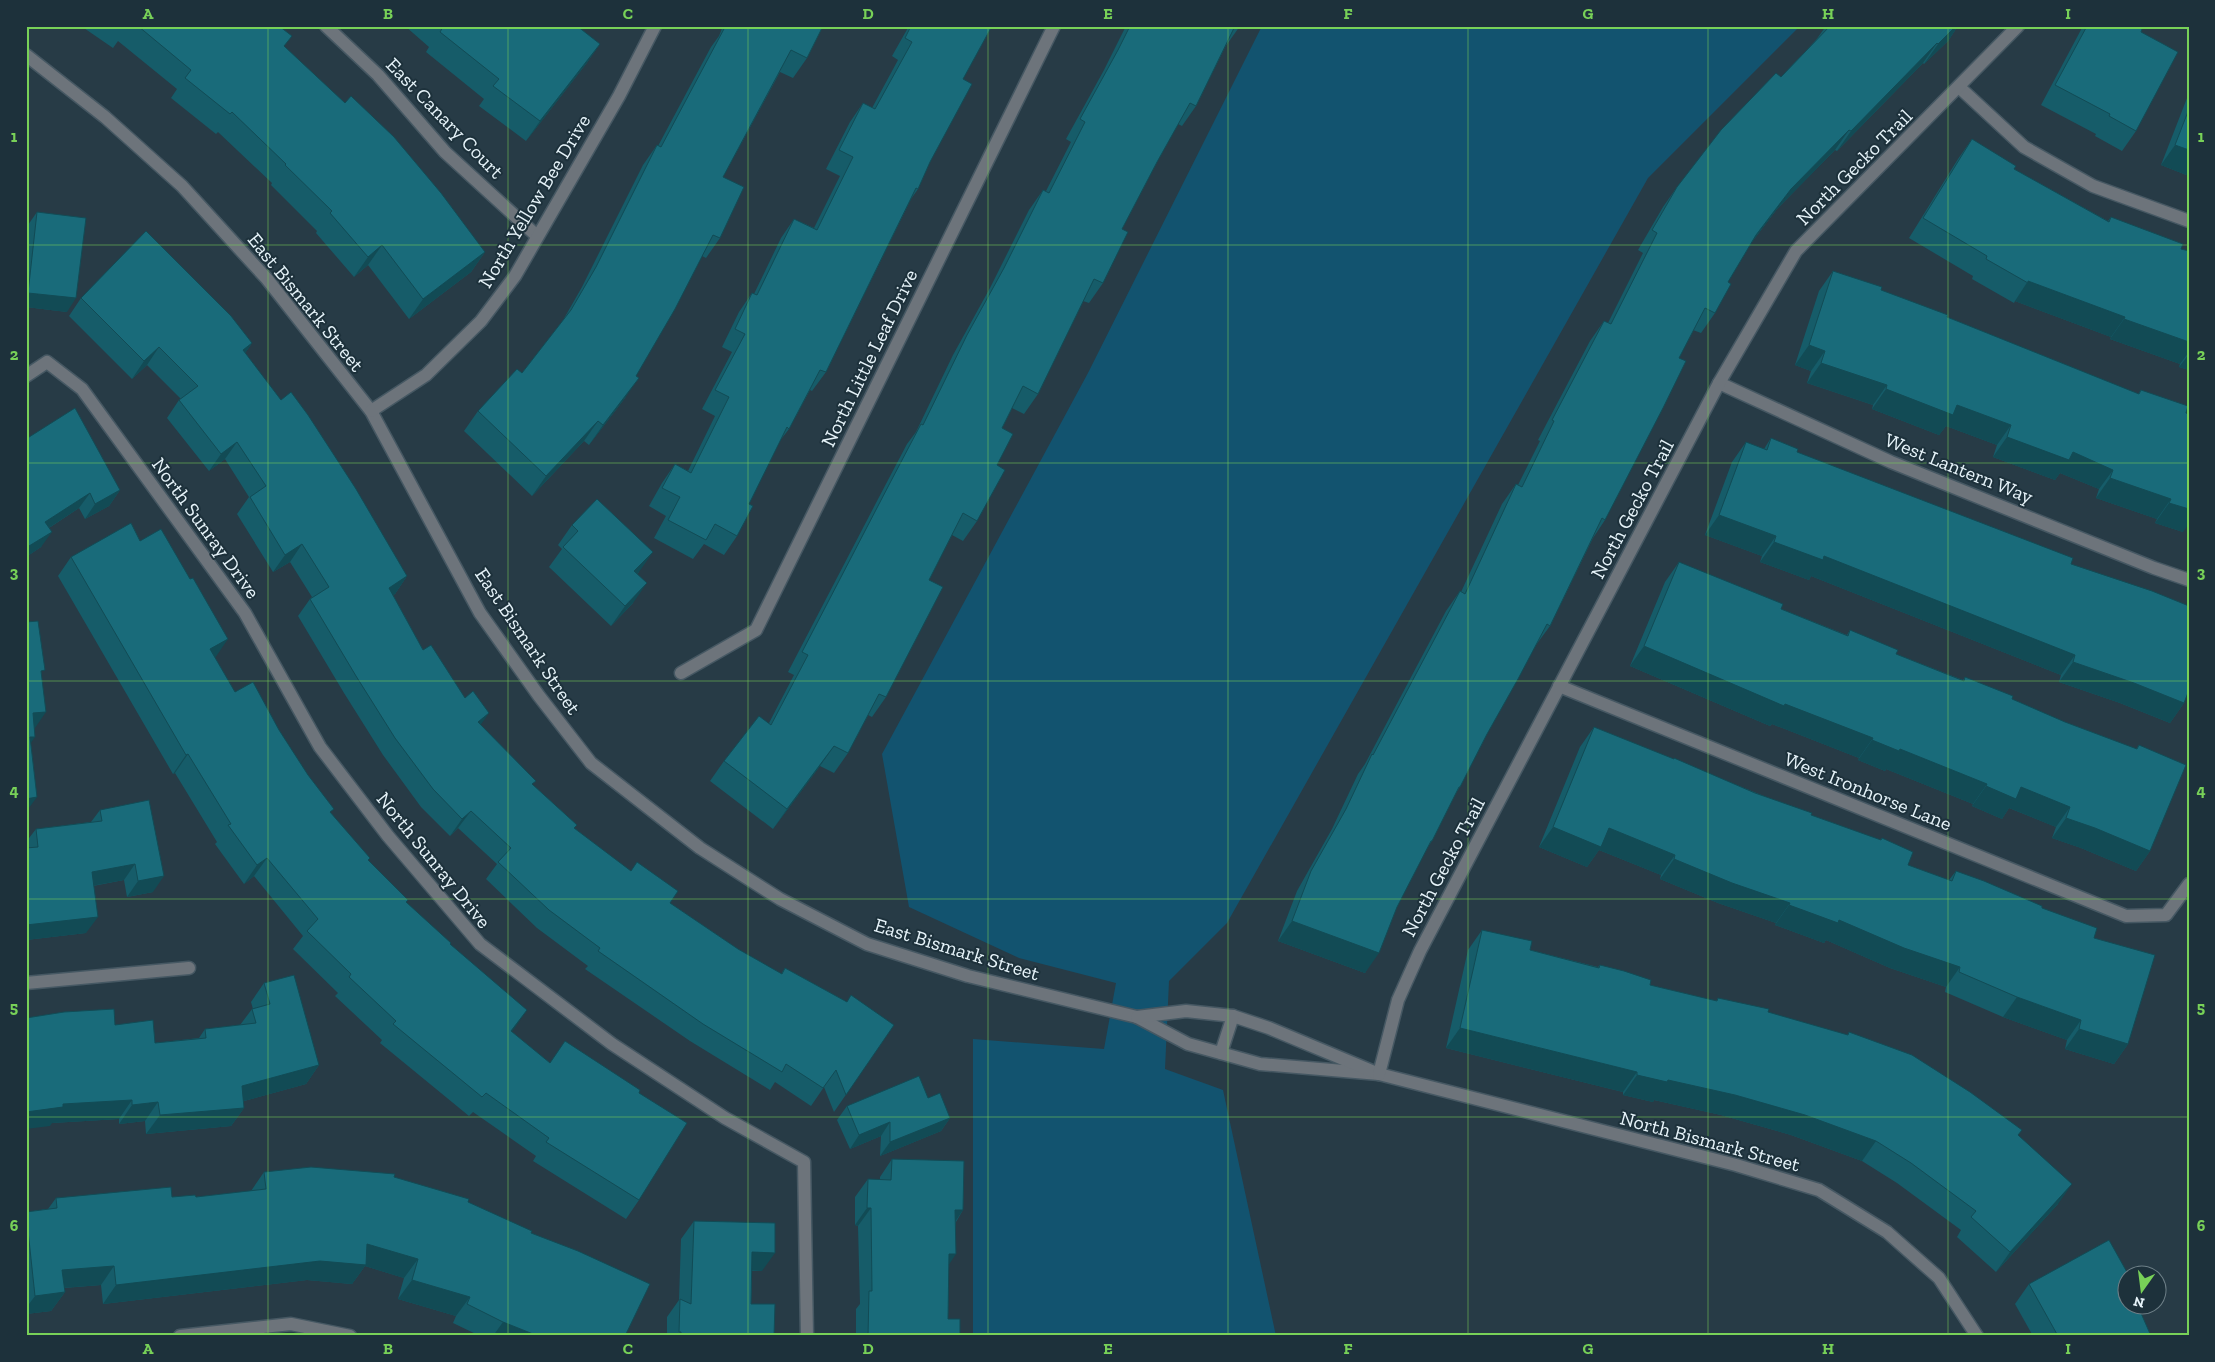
<svg xmlns="http://www.w3.org/2000/svg" width="2215" height="1362" viewBox="0 0 2215 1362" font-family="'Zilla Slab',serif">
	<style>
		.green { fill: #12536f }
		.lines { fill: none; stroke-linecap: round; stroke-linejoin: round }
		.minor-casing { stroke: #465863; stroke-width: 15 }
		.minor { stroke: #6d747b; stroke-width: 12 }
		.wall { fill: #165c69 }
		.shaded-wall { fill: #124b55 }
		.building { fill: #196b7a; stroke: #124b55 }
		.grid { fill: none; stroke: #78d158; stroke-width: 1; stroke-opacity: 0.55 }
		.labels { text-anchor: middle; dominant-baseline: central; stroke-width: 4; stroke-linejoin: round; paint-order: stroke }
		.street-label { font-size: 20px; fill: #e6f3f9; stroke: #1d313b }
		.neatline { fill: none; stroke: #78d158; stroke-width: 2 }
		.grid-label { font-size: 16px; text-anchor: middle; font-weight: bold; fill: #78d158 }
	</style>
	<rect width="100%" height="100%" fill="#273b46"/>
	<polygon class="green" points="1262,26 1800,26 1648,178 1227,923 1169,981 1165,1069 1223,1090 1276,1336 973,1336 973,1039 1104,1049 1116,983 1019,958 909,907 882,754 1088,373"/>
	<g class="lines">
		<g class="minor-casing">
			<g id="minor">
				<polyline points="326,26 378,75 445,152 537,236"/>
				<polyline points="26,55 105,117 182,186 267,279 371,411 480,613 539,696 591,763 700,848 780,899 867,944 968,976 1137,1017 1188,1044 1260,1064 1379,1074"/>
				<polyline points="1959,87 2024,147 2093,186 2189,221"/>
				<polyline points="26,376 47,362 82,389 245,613 320,747 388,836 480,944 612,1044 725,1118 804,1162 807,1336"/>
				<polyline points="1719,383 1891,462 2154,568 2189,580"/>
				<polyline points="371,411 426,375 481,321 515,276 619,96 655,26"/>
				<polyline points="681,673 756,630 1054,26"/>
				<polyline points="1559,686 2126,916 2166,915 2189,884"/>
				<polyline points="26,983 189,968"/>
				<polyline points="1137,1017 1186,1011 1233,1016 1269,1028 1379,1074 1736,1165 1819,1190 1887,1232 1939,1278 1977,1336"/>
				<polyline points="1221,1053 1233,1016"/>
				<polyline points="1379,1074 1398,1000 1420,951 1719,383 1796,251 2018,26"/>
				<polyline points="180,1336 291,1324 350,1336"/>
			</g>
		</g>
		<use href="#minor" class="minor"/>
	</g>
	<g class="wall">
		<polygon points="81,26 279,26 284,46 485,252 471,272 409,319 368,265 354,277 316,233 317,231 271,185 272,183 218,132 216,134 171,98 177,89 118,41 113,48"/>
		<polygon points="405,26 577,26 600,44 586,64 526,141 479,106 484,99 426,52 429,47"/>
		<polygon points="723,26 823,26 807,58 793,78 780,72 723,177 720,238 706,258 702,256 636,376 625,398 589,445 584,441 532,496 464,431 478,411 522,373 562,322 582,287 643,165 657,145 658,146 711,47 719,36"/>
		<polygon points="909,26 992,26 963,79 930,162 918,189 911,199 826,372 812,391 810,390 789,429 779,442 749,504 737,536 724,555 704,544 693,559 654,538 666,516 649,506 662,483 675,464 688,471 715,416 702,409 732,352 722,347 739,312 752,293 754,294 781,238 794,219 814,228 840,176 826,169 850,122 863,103 872,108 898,60 892,56"/>
		<polygon points="1126,26 1240,26 1225,47 1196,106 1182,126 1178,124 1157,162 1122,229 1103,283 1089,303 1083,301 1038,394 1024,414 1012,408 1002,428 997,465 977,521 963,541 952,535 929,580 886,697 872,717 868,715 848,753 834,773 820,766 773,829 710,781 724,761 769,723 794,675 788,672 877,501 907,444 916,432 953,355 990,288 1029,210 1043,190 1046,191 1071,142 1066,139 1104,70"/>
		<polygon points="1826,26 1958,26 1948,41 1924,64 1923,63 1837,151 1835,150 1777,209 1752,242 1728,282 1715,313 1701,333 1693,330 1679,358 1605,520 1593,538 1550,626 1536,645 1487,734 1460,787 1454,796 1432,841 1425,851 1397,907 1365,973 1278,941 1297,891 1332,829 1358,774 1365,764 1446,611 1460,591 1461,592 1502,504 1516,484 1518,485 1540,441 1538,440 1590,341 1604,321 1608,323 1643,253 1638,250 1663,207 1677,187 1781,77 1816,40"/>
		<polygon points="2083,26 2143,26 2141,32 2136,131 2122,151 2095,136 2096,134 2041,105"/>
		<polygon points="2189,93 2189,176 2161,165"/>
		<polygon points="1972,139 2014,169 2108,221 2111,217 2181,249 2189,251 2189,370 2179,367 2180,364 2110,339 2111,337 2015,301 2014,303 1972,279 1973,276 1909,238 1958,159"/>
		<polygon points="37,212 67,312 26,307 26,238 28,225"/>
		<polygon points="1833,271 2138,394 2141,390 2186,413 2183,532 2155,523 2157,519 2096,498 2099,489 2060,473 2055,480 1993,457 1997,445 1946,426 1939,435 1872,409 1873,405 1807,383 1811,371 1795,365 1819,291"/>
		<polygon points="81,298 252,343 245,353 407,576 395,594 393,595 423,650 481,725 533,785 577,825 574,828 670,903 738,949 781,974 785,968 847,1002 894,1025 834,1112 824,1087 811,1106 775,1082 770,1090 690,1041 585,969 588,966 537,928 486,879 497,864 458,828 450,836 421,807 383,755 344,693 298,616 310,599 312,597 290,562 273,572 237,514 249,497 225,459 209,471 167,418 179,400 181,399 147,365 132,379 69,316"/>
		<polygon points="1771,438 1797,452 2071,564 2184,703 2170,723 2120,703 2059,682 2061,675 1811,576 1809,580 1760,562 1762,556 1705,535 1732,462 1746,442 1764,449"/>
		<polygon points="26,439 120,490 109,506 85,519 79,508 49,528 41,547 26,557"/>
		<polygon points="572,525 639,572 637,574 633,603 611,626 549,567 562,549 558,545"/>
		<polygon points="140,541 190,579 215,658 235,692 279,730 331,813 368,860 406,902 450,945 512,1032 550,1063 639,1093 639,1200 626,1219 533,1161 536,1156 473,1112 469,1116 380,1043 382,1040 335,996 338,993 293,949 303,936 254,876 244,884 215,844 217,842 175,773 173,774 58,576 71,557"/>
		<polygon points="1679,562 1781,609 1847,635 1850,630 1896,654 1963,680 1965,677 2012,699 2065,722 2136,749 2139,745 2150,851 2136,871 2081,848 2052,838 2056,827 2009,808 2002,819 1972,806 1973,804 1886,769 1885,771 1858,760 1859,758 1772,724 1770,726 1630,666 1665,582"/>
		<polygon points="1594,727 1811,815 1880,840 1882,838 1908,865 1949,880 1956,871 2042,908 2094,938 2128,1044 2114,1064 2065,1049 2067,1040 2003,1017 1945,992 1946,987 1890,968 1826,940 1824,943 1775,925 1776,923 1718,903 1660,879 1661,875 1599,850 1587,867 1539,847 1580,747"/>
		<polygon points="100,810 153,892 127,897 124,880 93,886 86,933 26,940 26,842 36,829 91,822"/>
		<polygon points="1482,930 1530,950 1598,967 1600,965 1650,985 1716,1001 1718,998 1847,1035 1849,1032 2018,1135 2058,1204 1996,1272 1957,1237 1961,1230 1897,1183 1862,1161 1791,1135 1721,1115 1654,1100 1653,1102 1623,1095 1623,1092 1446,1048 1468,950"/>
		<polygon points="264,983 319,1065 306,1084 244,1101 244,1108 231,1126 146,1134 145,1121 119,1124 119,1119 52,1123 50,1126 115,1025 155,1043 199,1038 205,1029 240,1025 252,1009 253,1009 251,1002"/>
		<polygon points="928,1098 950,1118 941,1131 880,1156 881,1136 850,1149 837,1120 847,1106"/>
		<polygon points="892,1159 963,1210 956,1222 948,1265 948,1319 960,1336 856,1336 856,1309 860,1304 858,1226 855,1225 855,1197 868,1179 880,1180 880,1177"/>
		<polygon points="264,1172 394,1177 468,1202 531,1233 625,1336 480,1336 453,1323 456,1316 398,1299 404,1278 365,1266 352,1284 307,1280 103,1304 101,1285 64,1288 65,1292 51,1311 26,1314 26,1212 48,1209 56,1198 196,1197 251,1191"/>
		<polygon points="694,1221 762,1271 752,1271 751,1304 774,1336 667,1336 667,1317 679,1300 681,1239"/>
		<polygon points="2029,1284 2128,1304 2151,1336 2033,1336 2015,1304"/>
	</g>
	<g class="shaded-wall">
		<polygon points="1956,26 1958,26 1948,41 1924,64 1938,44"/>
		<polygon points="1937,43 1923,63 1837,151 1851,131"/>
		<polygon points="600,44 586,64 526,141 540,121"/>
		<polygon points="1849,130 1835,150 1777,209 1742,255 1756,235 1791,189"/>
		<polygon points="2175,145 2189,150 2189,176 2161,165"/>
		<polygon points="382,245 368,265 354,277 368,257"/>
		<polygon points="485,252 471,272 409,319 423,299"/>
		<polygon points="2028,281 2125,317 2111,337 2015,301"/>
		<polygon points="28,293 76,298 67,312 26,307 26,295"/>
		<polygon points="2124,319 2189,342 2189,352 2180,364 2110,339"/>
		<polygon points="252,343 240,361 243,350"/>
		<polygon points="1809,345 1825,351 1811,371 1795,365"/>
		<polygon points="159,347 147,365 132,379 144,361"/>
		<polygon points="2189,354 2189,370 2179,367"/>
		<polygon points="1821,363 1887,385 1873,405 1807,383"/>
		<polygon points="639,378 625,398 589,445 603,425"/>
		<polygon points="1886,389 1957,405 2011,425 1997,445 1946,426 1939,435 1872,409"/>
		<polygon points="598,421 584,441 532,496 546,476"/>
		<polygon points="2007,437 2073,452 2113,470 2099,489 2060,473 2055,480 1993,457"/>
		<polygon points="237,442 225,459 209,471 221,454"/>
		<polygon points="2110,478 2171,499 2157,519 2096,498"/>
		<polygon points="120,490 109,506 85,519 95,504"/>
		<polygon points="90,493 79,508 35,537 45,522"/>
		<polygon points="2169,503 2189,509 2189,524 2183,532 2155,523"/>
		<polygon points="1719,515 1776,536 1762,556 1705,535"/>
		<polygon points="52,532 41,547 26,557 26,550 29,546"/>
		<polygon points="1774,542 1824,556 2075,655 2061,675 1811,576 1809,580 1760,562"/>
		<polygon points="302,544 290,562 273,572 285,555"/>
		<polygon points="653,552 639,572 620,591 634,571"/>
		<polygon points="407,576 395,594 376,605 389,588"/>
		<polygon points="647,583 633,603 611,626 625,606"/>
		<polygon points="228,639 215,658 210,649"/>
		<polygon points="1644,646 1873,738 1859,758 1772,724 1770,726 1630,666"/>
		<polygon points="2073,662 2134,683 2184,703 2170,723 2120,703 2059,682"/>
		<polygon points="46,712 35,728 26,729 33,713"/>
		<polygon points="489,713 477,730 478,722"/>
		<polygon points="30,737 35,737 26,750"/>
		<polygon points="1872,740 1900,749 1987,784 1973,804 1886,769 1885,771 1858,760"/>
		<polygon points="834,746 820,766 773,829 787,809"/>
		<polygon points="188,754 175,773 173,774 186,755"/>
		<polygon points="1986,786 2021,787 2070,807 2056,827 2009,808 2002,819 1972,806"/>
		<polygon points="37,797 26,812 26,799"/>
		<polygon points="471,811 458,828 450,836 462,819"/>
		<polygon points="2066,818 2095,828 2150,851 2136,871 2081,848 2052,838"/>
		<polygon points="1553,827 1609,828 1675,855 1661,875 1599,850 1587,867 1539,847"/>
		<polygon points="267,858 254,876 244,884 257,865"/>
		<polygon points="1674,859 1790,903 1776,923 1718,903 1660,879"/>
		<polygon points="135,864 124,880 80,888 92,872"/>
		<polygon points="164,876 153,892 127,897 138,881"/>
		<polygon points="1789,905 1839,920 1960,967 1946,987 1890,968 1826,940 1824,943 1775,925"/>
		<polygon points="98,917 86,933 26,940 26,925"/>
		<polygon points="1292,921 1379,953 1365,973 1278,941"/>
		<polygon points="2017,997 2081,1020 2067,1040 2003,1017"/>
		<polygon points="527,1010 514,1029 497,1050 511,1031"/>
		<polygon points="1460,1028 1637,1072 1623,1092 1446,1048"/>
		<polygon points="2079,1029 2128,1044 2114,1064 2065,1049"/>
		<polygon points="319,1065 306,1084 229,1105 242,1086"/>
		<polygon points="1637,1075 1668,1080 1735,1095 1805,1115 1876,1141 1862,1161 1791,1135 1721,1115 1654,1100 1653,1102 1623,1095"/>
		<polygon points="132,1100 119,1119 52,1123 50,1126 26,1129 26,1112 63,1104"/>
		<polygon points="158,1102 145,1121 119,1124 132,1105"/>
		<polygon points="244,1108 231,1126 146,1134 160,1115"/>
		<polygon points="950,1118 941,1131 880,1156 890,1142"/>
		<polygon points="890,1122 881,1136 850,1149 859,1135"/>
		<polygon points="2072,1184 2058,1204 1996,1272 2010,1252"/>
		<polygon points="867,1208 871,1208 858,1226 855,1225"/>
		<polygon points="955,1210 963,1210 951,1228"/>
		<polygon points="367,1244 418,1259 404,1278 365,1266 352,1284 307,1280 103,1304 116,1285"/>
		<polygon points="752,1252 775,1253 762,1271 740,1270"/>
		<polygon points="949,1254 956,1254 944,1272"/>
		<polygon points="114,1266 101,1285 49,1289 62,1270"/>
		<polygon points="412,1280 470,1297 456,1316 398,1299"/>
		<polygon points="65,1292 51,1311 26,1314 26,1308 35,1296"/>
		<polygon points="503,1322 538,1336 493,1336"/>
	</g>
	<g class="building">
		<polygon points="138,26 279,26 292,36 284,46 345,103 351,96 394,137 441,193 485,252 423,299 382,245 368,257 330,213 332,211 285,165 286,164 232,112 230,114 185,78 191,70"/>
		<polygon points="442,26 577,26 600,44 540,121 493,86 499,79 440,32 443,27"/>
		<polygon points="728,26 823,26 807,58 791,50 723,177 744,187 720,238 713,235 675,309 636,376 639,378 603,425 598,421 546,476 478,411 517,369 522,373 571,310 596,267 657,145 661,147 725,27 727,28"/>
		<polygon points="911,26 992,26 963,79 972,84 930,162 918,189 916,188 826,372 820,370 789,429 787,427 749,504 753,506 737,536 715,524 706,540 668,520 680,497 662,488 675,464 691,473 729,397 715,390 745,334 735,329 752,293 757,295 794,219 817,230 853,157 839,150 863,103 875,109 912,42 905,38"/>
		<polygon points="1130,26 1235,26 1196,106 1190,103 1157,162 1122,229 1128,232 1103,283 1094,279 1038,394 1023,386 1002,428 1013,434 997,465 1005,470 977,521 963,513 929,580 943,587 886,697 879,694 848,753 834,746 787,809 724,761 759,716 771,725 808,655 802,652 891,481 921,424 923,425 967,335 1004,268 1043,190 1049,193 1085,122 1080,119 1118,50"/>
		<polygon points="1830,26 1956,26 1938,44 1937,43 1851,131 1849,130 1791,189 1756,235 1728,282 1731,284 1715,313 1705,308 1679,358 1686,361 1663,408 1605,520 1602,518 1550,626 1547,624 1518,679 1487,734 1460,787 1459,787 1432,841 1431,841 1397,907 1379,953 1292,921 1311,871 1346,809 1372,754 1373,755 1460,591 1465,594 1516,484 1522,487 1554,421 1552,420 1604,321 1611,324 1657,233 1652,230 1677,187 1721,130 1776,73 1781,77"/>
		<polygon points="2087,26 2143,26 2141,32 2178,52 2136,131 2109,116 2110,114 2055,85"/>
		<polygon points="2189,109 2189,150 2175,145"/>
		<polygon points="1972,139 2016,166 2014,169 2109,222 2111,217 2183,244 2181,249 2189,251 2189,342 2124,319 2125,317 2028,281 2028,283 1986,259 1987,256 1923,218"/>
		<polygon points="37,212 86,218 76,298 28,293"/>
		<polygon points="146,231 231,316 252,343 243,350 281,400 291,392 308,415 356,489 407,576 389,588 423,650 431,645 465,698 473,691 489,713 478,722 536,781 532,784 577,825 574,828 631,871 637,862 678,891 670,903 738,949 782,974 785,968 847,1002 851,995 894,1025 846,1095 836,1070 823,1088 786,1064 782,1072 703,1024 598,951 600,948 549,910 498,862 511,848 471,811 462,819 433,789 395,738 356,676 310,599 329,587 302,544 285,555 250,497 266,486 237,442 221,454 179,400 198,386 159,347 144,361 81,298"/>
		<polygon points="1833,271 1882,287 1881,290 1948,315 1947,317 2139,394 2141,390 2188,406 2186,413 2189,414 2189,509 2169,503 2171,499 2110,478 2113,470 2073,452 2069,460 2007,437 2011,425 1957,405 1953,415 1886,389 1887,385 1821,363 1825,351 1809,345"/>
		<polygon points="75,408 120,490 95,504 90,493 45,522 52,532 29,546 26,542 26,439"/>
		<polygon points="1771,438 1798,449 1797,452 2073,558 2071,564 2152,591 2189,606 2189,690 2184,703 2134,683 2073,662 2075,655 1824,556 1823,560 1774,542 1776,536 1719,515 1746,442 1767,450"/>
		<polygon points="597,499 653,552 634,571 647,583 625,606 563,547 578,531 572,525"/>
		<polygon points="131,523 140,541 161,529 190,579 193,578 228,639 210,649 235,692 253,682 279,730 308,775 334,809 330,812 370,858 368,860 408,900 406,902 451,943 450,944 527,1010 511,1031 550,1063 565,1041 640,1090 639,1093 687,1123 639,1200 546,1142 549,1138 486,1093 482,1097 393,1024 396,1021 349,977 351,974 307,931 318,919 267,858 257,865 228,825 231,824 188,754 186,755 71,557"/>
		<polygon points="1679,562 1783,604 1781,609 1848,636 1850,630 1898,650 1896,654 1964,681 1965,677 2013,696 2012,699 2065,722 2137,749 2139,745 2186,765 2150,851 2095,828 2066,818 2070,807 2021,787 2016,799 1986,786 1987,784 1900,749 1899,751 1872,740 1873,738 1785,704 1784,706 1644,646"/>
		<polygon points="38,621 45,670 41,671 46,712 33,713 35,737 30,737 37,797 26,799 26,622"/>
		<polygon points="1594,727 1674,759 1674,758 1755,793 1812,813 1811,815 1881,840 1882,838 1913,852 1908,865 1952,881 1956,871 1984,881 2042,906 2042,908 2097,928 2094,938 2155,955 2128,1044 2079,1029 2081,1020 2017,997 1959,972 1960,967 1904,948 1839,920 1838,923 1789,905 1790,903 1732,883 1674,859 1675,855 1609,828 1601,847 1553,827"/>
		<polygon points="149,800 164,876 138,881 135,864 92,872 98,917 26,925 26,848 38,847 36,829 102,821 100,810"/>
		<polygon points="1482,930 1532,941 1530,950 1599,968 1600,965 1624,971 1651,980 1650,985 1717,1001 1718,998 1769,1009 1768,1012 1848,1035 1849,1032 1912,1055 1970,1092 2022,1130 2018,1135 2072,1184 2010,1252 1971,1217 1976,1211 1911,1163 1876,1141 1805,1115 1735,1095 1668,1080 1667,1082 1637,1075 1637,1072 1460,1028"/>
		<polygon points="294,975 319,1065 242,1086 244,1108 160,1115 158,1102 132,1105 132,1100 63,1104 63,1107 26,1112 26,1018 64,1012 114,1009 115,1025 153,1020 155,1043 206,1038 205,1029 256,1023 252,1009 270,1004 264,983"/>
		<polygon points="919,1076 928,1098 940,1093 950,1118 890,1142 890,1122 859,1135 847,1106"/>
		<polygon points="892,1159 964,1161 963,1210 955,1210 956,1254 949,1254 948,1319 960,1319 960,1336 868,1336 869,1291 872,1291 871,1208 867,1208 868,1179 891,1180"/>
		<polygon points="311,1167 395,1174 394,1177 469,1199 468,1202 532,1231 531,1233 578,1251 650,1284 625,1336 538,1336 503,1322 467,1304 470,1297 412,1280 418,1259 367,1244 366,1265 320,1261 116,1285 114,1266 62,1270 65,1292 35,1296 26,1212 57,1208 56,1198 171,1187 172,1197 195,1195 196,1197 266,1189 264,1172"/>
		<polygon points="694,1221 775,1223 775,1253 752,1252 751,1304 775,1304 774,1336 681,1336 681,1332 679,1332 680,1299 691,1304"/>
		<polygon points="2109,1240 2128,1274 2128,1304 2137,1304 2151,1336 2058,1336 2029,1284"/>
	</g>
	<path class="grid" d="M268,26V1336M508,26V1336M748,26V1336M988,26V1336M1228,26V1336M1468,26V1336M1708,26V1336M1948,26V1336M26,245H2189M26,463H2189M26,681H2189M26,899H2189M26,1117H2189"/>
	<g class="labels">
		<g class="street-label">
			<text transform="translate(445 118) rotate(46)">East Canary Court</text>
			<text transform="translate(1854 167) rotate(-45)">North Gecko Trail</text>
			<text transform="translate(534 201) rotate(-59)">North Yellow Bee Drive</text>
			<text transform="translate(306 302) rotate(51)">East Bismark Street</text>
			<text transform="translate(869 358) rotate(-64)">North Little Leaf Drive</text>
			<text transform="translate(1959 468) rotate(22)">West Lantern Way</text>
			<text transform="translate(1632 509) rotate(-62)">North Gecko Trail</text>
			<text transform="translate(206 528) rotate(54)">North Sunray Drive</text>
			<text transform="translate(528 641) rotate(56)">East Bismark Street</text>
			<text transform="translate(1868 791) rotate(22)">West Ironhorse Lane</text>
			<text transform="translate(434 860) rotate(51)">North Sunray Drive</text>
			<text transform="translate(1443 867) rotate(-62)">North Gecko Trail</text>
			<text transform="translate(957 949) rotate(17)">East Bismark Street</text>
			<text transform="translate(1710 1141) rotate(15)">North Bismark Street</text>
		</g>
	</g>
	<rect width="2215" height="1362" fill="none" stroke="#1d313b" stroke-width="55"/>
	<g transform="translate(2142 1290) rotate(194)"><circle r="24" fill="#1d313b" stroke="#6d7f87"/>
	<path d="M0-4L9 19L0 12L-9 19Z" fill="#78d158"/>
	<text y="-8" font-size="14" font-weight="bold" text-anchor="middle" fill="#e6f3f9">N</text>
	</g>
	<rect x="28" y="28" width="2160" height="1306" class="neatline"/>
	<g class="grid-label">
		<text x="148" y="19">A</text>
		<text x="388" y="19">B</text>
		<text x="628" y="19">C</text>
		<text x="868" y="19">D</text>
		<text x="1108" y="19">E</text>
		<text x="1348" y="19">F</text>
		<text x="1588" y="19">G</text>
		<text x="1828" y="19">H</text>
		<text x="2068" y="19">I</text>
		<text x="14" y="142">1</text>
		<text x="2201" y="142">1</text>
		<text x="14" y="360">2</text>
		<text x="2201" y="360">2</text>
		<text x="14" y="578">3</text>
		<text x="2201" y="578">3</text>
		<text x="14" y="796">4</text>
		<text x="2201" y="796">4</text>
		<text x="14" y="1013">5</text>
		<text x="2201" y="1013">5</text>
		<text x="14" y="1231">6</text>
		<text x="2201" y="1231">6</text>
		<text x="148" y="1354">A</text>
		<text x="388" y="1354">B</text>
		<text x="628" y="1354">C</text>
		<text x="868" y="1354">D</text>
		<text x="1108" y="1354">E</text>
		<text x="1348" y="1354">F</text>
		<text x="1588" y="1354">G</text>
		<text x="1828" y="1354">H</text>
		<text x="2068" y="1354">I</text>
	</g>
</svg>
